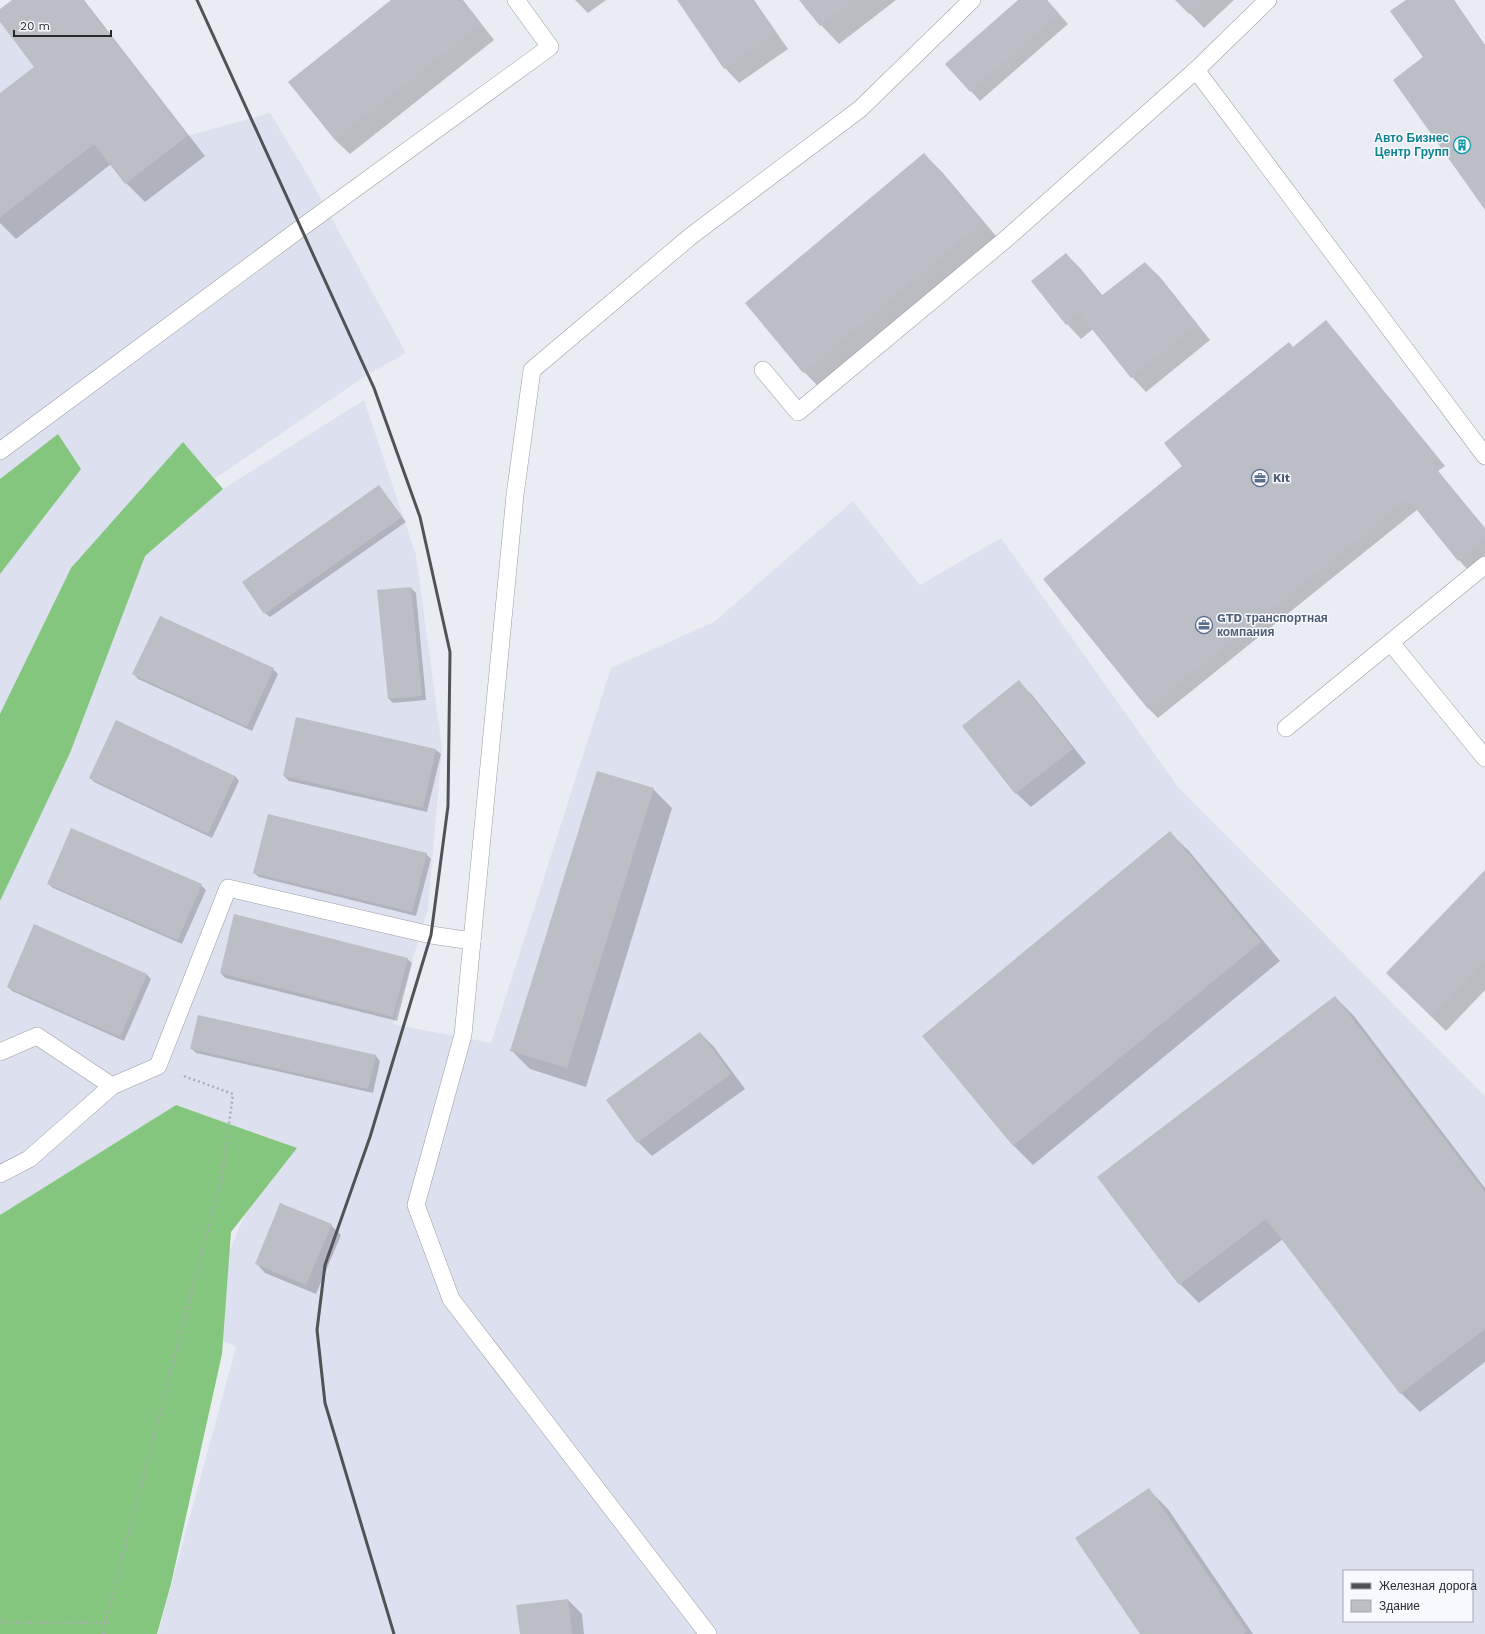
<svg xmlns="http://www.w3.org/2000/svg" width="1485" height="1634" viewBox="0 0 1485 1634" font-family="'Work Sans',sans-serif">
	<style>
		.built { fill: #dde0ee; fill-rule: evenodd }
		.forest { fill: #85c67e }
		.shadow { fill: #0003 }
		.building { fill: #bcbec5 }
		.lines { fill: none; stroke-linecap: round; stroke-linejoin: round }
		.lane-casing { stroke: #9b9da3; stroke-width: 18 }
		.path { stroke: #abadb2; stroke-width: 2.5; stroke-dasharray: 2 3; stroke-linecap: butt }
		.lane { stroke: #fff; stroke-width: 17 }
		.rail { stroke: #515256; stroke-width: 3 }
		.labels { text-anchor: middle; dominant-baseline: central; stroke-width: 3; stroke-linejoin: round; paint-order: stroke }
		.culture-label { font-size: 12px; font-weight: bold; fill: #0d838f; stroke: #f8f9ff; text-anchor: end }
		.service-label { font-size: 12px; font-weight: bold; fill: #4e5e75; stroke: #f8f9ff; text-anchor: start }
	</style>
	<rect width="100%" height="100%" fill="#eaecf3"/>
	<g class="built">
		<polygon points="0,22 34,67 0,93"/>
		<path d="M270,113L306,172L406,353L367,375L201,488L148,554L223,489L364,400L416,555L442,748L428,909L393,1024L491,1043L611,668L714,622L853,501L920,585L1001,538L1178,787L1485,1096V1634H158L236,1347L197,1329L276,1140L176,1105L0,1215V217L94,144L125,184L187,136ZM1344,1571H1472V1621H1344Z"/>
	</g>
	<g class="forest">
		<polygon points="58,434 81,469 0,574 0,479"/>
		<polygon points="183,442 223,489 145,556 70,753 0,901 0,714 71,568"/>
		<polygon points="176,1105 297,1148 231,1232 222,1354 171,1584 157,1634 0,1634 0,1215"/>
	</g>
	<g class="shadow">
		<polygon points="13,0 84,0 205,156 145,202 126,183 111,164 16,239 0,223 0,94 36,67 0,21 0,10"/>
		<polygon points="393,0 463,0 494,40 350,154 335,140"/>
		<polygon points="575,0 606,0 588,13"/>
		<polygon points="678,0 754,0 788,49 739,83 725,68"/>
		<polygon points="801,0 896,0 839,44 821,25"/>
		<polygon points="1019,0 1047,0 1068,24 980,101 946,64"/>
		<polygon points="1177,0 1234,0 1204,28"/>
		<polygon points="1408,0 1454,0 1485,45 1485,208 1424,58"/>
		<polygon points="924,154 943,173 1001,242 823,391 804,372 747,303"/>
		<polygon points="1066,254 1080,268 1103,296 1145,263 1160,277 1210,340 1146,392 1132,377 1093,329 1081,339 1067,324"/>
		<polygon points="1326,322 1335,331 1445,466 1438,471 1485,528 1485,556 1468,570 1459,560 1418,509 1158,718 1149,709 1044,579 1183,466 1293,348"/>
		<polygon points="379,486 406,522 270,617 265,613"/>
		<polygon points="411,588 416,593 426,700 393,703 389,699"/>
		<polygon points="273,669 278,674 252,731 138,679 134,674"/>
		<polygon points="1019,682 1033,696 1086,763 1031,807 1016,793 963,726"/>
		<polygon points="297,718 436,750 441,754 427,812 289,781 284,776"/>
		<polygon points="235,776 239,781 212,838 94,782 90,778"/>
		<polygon points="653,789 672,808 586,1087 530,1069 511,1050"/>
		<polygon points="1170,833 1189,851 1280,961 1033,1165 1014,1146 923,1036"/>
		<polygon points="426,854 431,859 416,916 259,877 254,873"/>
		<polygon points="1485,871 1485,990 1446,1031 1387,973"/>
		<polygon points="48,884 201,885 206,890 182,944 53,888"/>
		<polygon points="35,926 147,975 151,979 124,1041 12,991 8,987"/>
		<polygon points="407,959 412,963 397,1021 225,978 221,973"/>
		<polygon points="1335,997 1354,1016 1485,1188 1485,1362 1420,1412 1401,1393 1283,1239 1199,1303 1180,1284"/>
		<polygon points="700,1033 714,1047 745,1089 652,1156 638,1142"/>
		<polygon points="191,1048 376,1056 380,1061 373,1093 196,1053"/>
		<polygon points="331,1225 341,1235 316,1294 265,1273 256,1263"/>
		<polygon points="1149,1490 1168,1509 1253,1634 1141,1634"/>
		<polygon points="568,1600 582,1614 584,1634 521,1634"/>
	</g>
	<g class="building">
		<polygon points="12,0 81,0 187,136 125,184 94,144 0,217 0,93 34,67 0,22 0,9"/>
		<polygon points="391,0 461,0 481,25 335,140 288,82"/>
		<polygon points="677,0 751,0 774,34 724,69"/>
		<polygon points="799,0 853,0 820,26"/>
		<polygon points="1018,0 1047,0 1059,14 970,92 945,64"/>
		<polygon points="1175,0 1204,0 1189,14"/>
		<polygon points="1406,0 1454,0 1485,46 1485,210 1393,80 1423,57 1390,11"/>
		<polygon points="924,153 983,222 803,373 745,303"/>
		<polygon points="1066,253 1101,296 1145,262 1197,326 1131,378 1080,314 1066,325 1031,281"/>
		<polygon points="1326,320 1436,456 1430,461 1485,529 1485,539 1458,561 1408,499 1148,709 1043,579 1182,466 1164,443 1289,342 1293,347"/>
		<polygon points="379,485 402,517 264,614 242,582"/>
		<polygon points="411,587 422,696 388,699 377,590"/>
		<polygon points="160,616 274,668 247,727 132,674"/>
		<polygon points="1019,680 1073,749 1015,794 962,726"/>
		<polygon points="296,717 436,749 423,808 283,776"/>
		<polygon points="116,720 235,776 208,834 89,778"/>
		<polygon points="597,771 654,788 567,1068 510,1051"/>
		<polygon points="268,814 427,853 412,912 253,873"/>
		<polygon points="71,828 202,884 178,940 47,884"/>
		<polygon points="1170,831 1261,942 1013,1146 922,1036"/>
		<polygon points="1485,870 1485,961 1432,1017 1386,973"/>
		<polygon points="234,914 408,958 393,1017 220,973"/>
		<polygon points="34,924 147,974 120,1037 7,987"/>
		<polygon points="1335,996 1485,1192 1485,1329 1400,1394 1266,1219 1179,1285 1097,1177"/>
		<polygon points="198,1015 376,1055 368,1089 190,1049"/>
		<polygon points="700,1032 731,1074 637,1143 606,1100"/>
		<polygon points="280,1203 332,1224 306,1285 255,1264"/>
		<polygon points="1149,1488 1247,1632 1244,1634 1140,1634 1075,1538"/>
		<polygon points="568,1599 572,1634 520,1634 516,1605"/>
	</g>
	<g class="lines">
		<g class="lane-casing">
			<g id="lane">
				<polyline points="1196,70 1485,456"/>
				<polyline points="763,370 798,412 1006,239 1196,70 1268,0"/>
				<polyline points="0,451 301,228 550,47 516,0"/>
				<polyline points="1391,643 1485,758"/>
				<polyline points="1286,728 1485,565"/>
				<polyline points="0,1052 37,1036 112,1086"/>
				<polyline points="0,1174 29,1159 112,1086 158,1066 228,888 431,935 472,941"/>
				<polyline points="708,1634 451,1299 416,1205 463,1035 515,495 532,370 691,236 860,109 972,0"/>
			</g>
		</g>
		<g class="path">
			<polyline points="0,1622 105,1623 222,1176 233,1094 181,1075"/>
			<polyline points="103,1634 105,1623"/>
		</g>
		<use href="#lane" class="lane"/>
		<polyline class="rail" points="197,0 374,388 420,517 450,652 448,806 431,935 370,1137 325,1265 317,1330 325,1403 394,1634"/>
	</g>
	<defs>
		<g id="building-ring" transform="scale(0.9)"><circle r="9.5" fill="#f8f9ff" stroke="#0f9aa8" stroke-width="1.5"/><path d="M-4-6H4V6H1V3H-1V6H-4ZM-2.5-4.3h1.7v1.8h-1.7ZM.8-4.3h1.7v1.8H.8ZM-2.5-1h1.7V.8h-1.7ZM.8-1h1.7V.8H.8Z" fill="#0f9aa8"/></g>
		<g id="office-ring" transform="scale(0.9)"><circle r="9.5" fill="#f8f9ff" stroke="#5c6f8a" stroke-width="1.5"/><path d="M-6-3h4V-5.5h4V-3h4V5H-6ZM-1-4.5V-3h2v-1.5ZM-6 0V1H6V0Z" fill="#5c6f8a"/></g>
	</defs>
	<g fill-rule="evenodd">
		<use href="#building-ring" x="1462" y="145"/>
		<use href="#office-ring" x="1260" y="478"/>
		<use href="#office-ring" x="1204" y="625"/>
	</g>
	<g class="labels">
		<g class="culture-label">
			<text x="1449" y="138">Авто Бизнес<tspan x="1449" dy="14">Центр Групп</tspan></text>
		</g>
		<g class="service-label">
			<text x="1273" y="478">Kit</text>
			<text x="1217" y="618">GTD транспортная<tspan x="1217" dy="14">компания</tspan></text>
		</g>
	</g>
	<rect x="1343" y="1570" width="130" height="52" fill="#f8f9ff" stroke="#a5a6aa"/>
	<rect x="1351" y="1583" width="20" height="6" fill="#515256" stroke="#a5a6aa"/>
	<text x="1379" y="1590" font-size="12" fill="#28292b">Железная дорога</text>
	<rect x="1351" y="1600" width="20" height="12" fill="#bcbec5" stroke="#a5a6aa"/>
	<text x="1379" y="1610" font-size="12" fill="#28292b">Здание</text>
	<path d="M14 30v6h97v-6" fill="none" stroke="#28292b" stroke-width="2"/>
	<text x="20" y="30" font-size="12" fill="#28292b" stroke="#f8f9ff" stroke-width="3" paint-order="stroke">20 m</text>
</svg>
